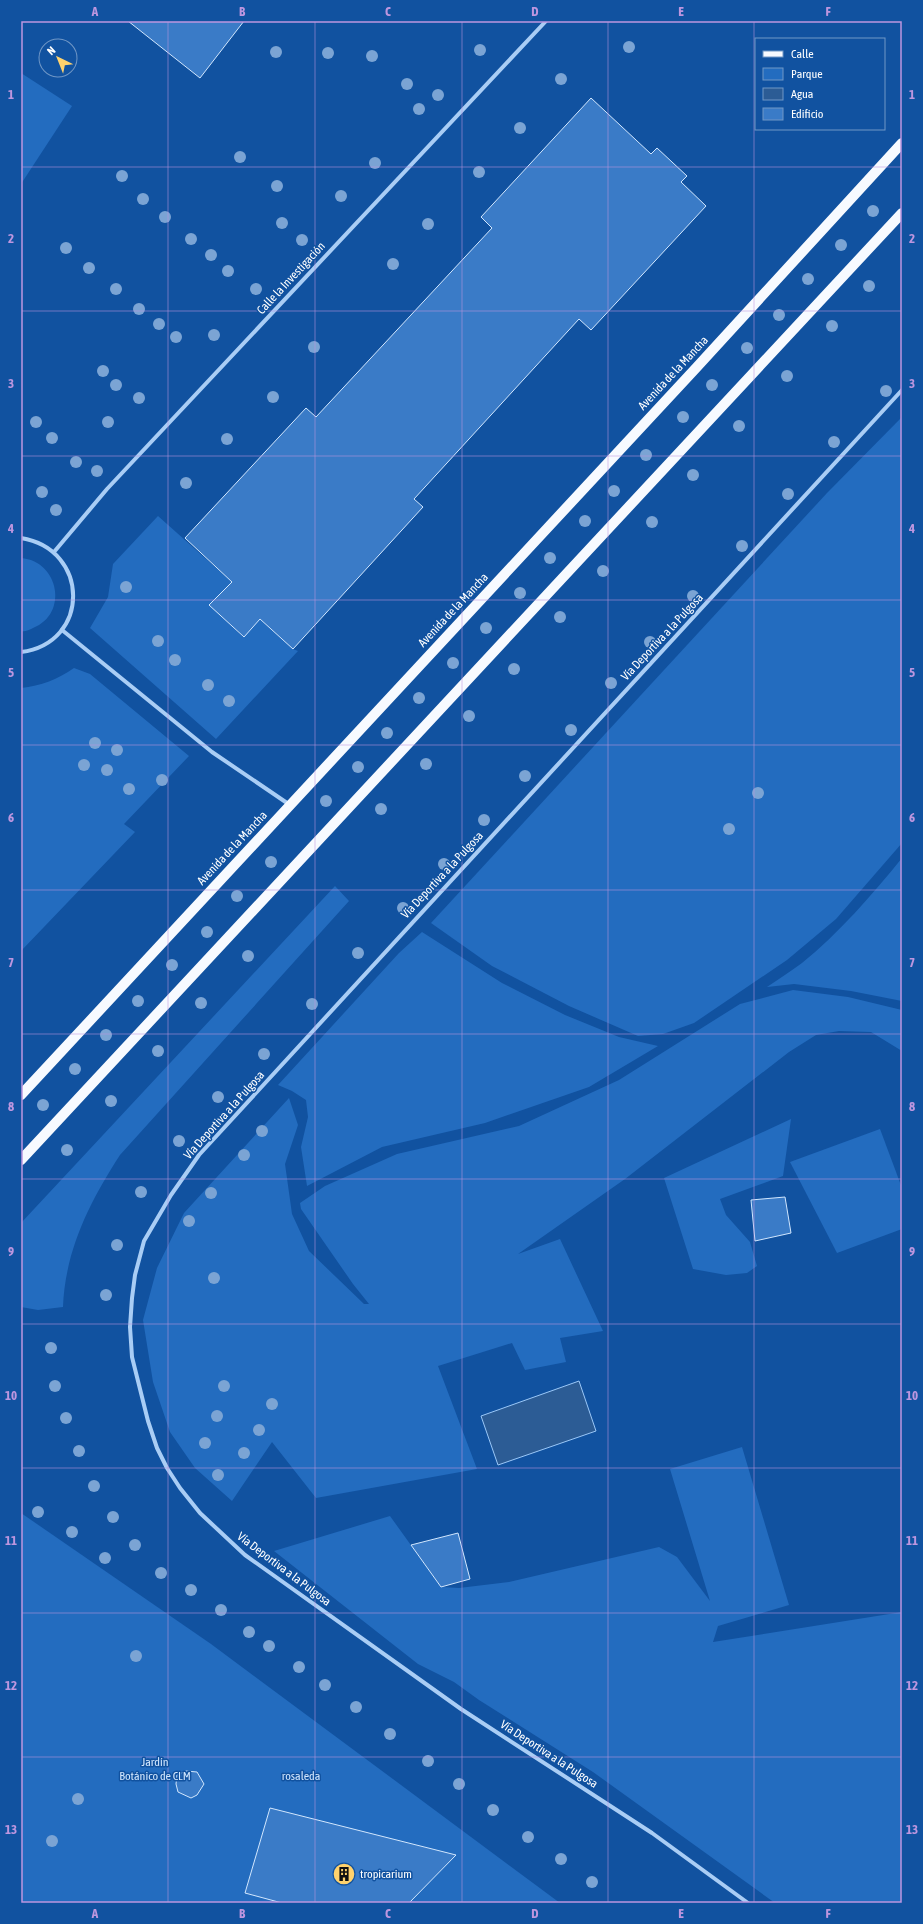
<svg xmlns="http://www.w3.org/2000/svg" width="923" height="1924" viewBox="0 0 923 1924" font-family="'Asap Condensed',sans-serif">
	<style>
		.green { fill: #236cbf }
		.water { fill: #2c5c95; stroke: #9bc8f8 }
		.building { fill: #3a7bc7; stroke: #d2e7fe }
		.lines { fill: none; stroke-linecap: round; stroke-linejoin: round }
		.street { stroke: #a9cdf5; stroke-width: 4 }
		.primary { stroke: #f7faff; stroke-width: 10 }
		.tree { fill: #7ba4d4 }
		.grid { fill: none; stroke: #bd96df; stroke-width: 1; stroke-opacity: 0.55 }
		.labels { text-anchor: middle; dominant-baseline: central; stroke-width: 3; stroke-linejoin: round; paint-order: stroke }
		.street-label { font-size: 12px; fill: #fff; stroke: #1152a0 }
		.park-label { font-size: 12px; fill: #d2e7fe; stroke: #1152a0 }
		.poi-label { font-size: 12px; fill: #fff; stroke: #1152a0; text-anchor: start }
		.neatline { fill: none; stroke: #bd96df; stroke-width: 1.5 }
		.grid-label { font-size: 13px; text-anchor: middle; font-weight: bold; fill: #bd96df }
	</style>
	<rect width="100%" height="100%" fill="#1152a0"/>
	<g class="green">
		<polygon points="21,73 72,106 21,184"/>
		<polygon points="902,417 902,843 836,919 787,960 694,1023 663,1034 638,1036 569,1006 492,966 431,923 827,493"/>
		<polygon points="158,516 232,582 210,605 243,637 260,619 293,649 298,651 216,739 90,628 108,597 113,564"/>
		<path d="M21,558C59,561 69,614 33,628C29,630 25,632 21,631Z"/>
		<path d="M74,668L90,674L189,756L124,824L135,832L21,951V688C41,686 58,679 74,668Z"/>
		<path d="M902,858V1001L851,991L794,984L767,987C779,979 791,971 802,963C839,933 872,895 902,858Z"/>
		<path d="M335,886L349,901L120,1155C90,1201 65,1251 63,1307L38,1310L21,1307V1223Z"/>
		<polygon points="422,932 502,983 565,1015 619,1037 658,1046 589,1087 485,1123 382,1147 307,1186 301,1147 308,1117 306,1100 292,1091 278,1085 399,953"/>
		<polygon points="793,990 848,997 902,1010 902,1051 871,1032 839,1031 816,1035 789,1052 625,1179 518,1254 560,1239 603,1331 560,1338 566,1362 525,1370 512,1343 438,1366 477,1469 316,1498 272,1442 232,1501 195,1468 170,1432 153,1382 143,1320 157,1268 184,1213 289,1098 298,1125 285,1164 292,1214 309,1251 364,1304 369,1304 353,1284 301,1209 300,1203 325,1186 397,1154 519,1126 619,1080 740,1004"/>
		<polygon points="791,1119 783,1176 720,1199 726,1215 750,1242 757,1266 747,1273 726,1275 693,1269 664,1178"/>
		<polygon points="880,1129 902,1188 902,1229 837,1253 790,1162"/>
		<polygon points="742,1447 789,1605 718,1626 713,1642 902,1612 902,1903 775,1903 593,1772 479,1700 454,1682 418,1664 274,1551 390,1516 441,1587 459,1588 509,1582 659,1547 677,1557 710,1601 670,1469"/>
		<polygon points="21,1513 211,1644 560,1903 21,1903"/>
	</g>
	<polygon class="water" points="579,1381 596,1431 498,1465 481,1416"/>
	<g class="building">
		<polygon points="128,21 244,21 200,78"/>
		<polygon points="591,98 651,154 657,148 687,176 681,182 706,206 591,330 579,319 414,499 423,507 293,649 260,619 244,637 209,605 232,582 185,538 306,408 316,417 492,228 481,217"/>
		<polygon points="785,1197 791,1233 755,1241 751,1200"/>
		<polygon points="458,1533 470,1579 441,1587 411,1545"/>
		<polygon points="186,1771 197,1772 204,1784 197,1795 191,1798 178,1792 176,1784 177,1775"/>
		<polygon points="270,1808 456,1855 409,1903 282,1903 245,1893"/>
	</g>
	<g class="lines">
		<g class="street">
			<path d="M21,538C90,549 91,643 21,652"/>
			<polyline points="54,552 107,489 546,21"/>
			<polyline points="62,630 212,752 290,805"/>
			<polyline points="748,1903 652,1833 461,1709 245,1555 200,1513 180,1488 167,1468 157,1448 148,1421 132,1357 130,1327 132,1298 135,1275 144,1241 171,1195 199,1155 902,390"/>
		</g>
		<g class="primary">
			<polyline points="21,1095 696,368 902,143"/>
			<polyline points="21,1160 902,213"/>
		</g>
	</g>
	<g class="tree">
		<circle cx="629" cy="47" r="6"/>
		<circle cx="480" cy="50" r="6"/>
		<circle cx="276" cy="52" r="6"/>
		<circle cx="328" cy="53" r="6"/>
		<circle cx="372" cy="56" r="6"/>
		<circle cx="561" cy="79" r="6"/>
		<circle cx="407" cy="84" r="6"/>
		<circle cx="438" cy="95" r="6"/>
		<circle cx="419" cy="109" r="6"/>
		<circle cx="520" cy="128" r="6"/>
		<circle cx="240" cy="157" r="6"/>
		<circle cx="375" cy="163" r="6"/>
		<circle cx="479" cy="172" r="6"/>
		<circle cx="122" cy="176" r="6"/>
		<circle cx="277" cy="186" r="6"/>
		<circle cx="341" cy="196" r="6"/>
		<circle cx="143" cy="199" r="6"/>
		<circle cx="873" cy="211" r="6"/>
		<circle cx="165" cy="217" r="6"/>
		<circle cx="282" cy="223" r="6"/>
		<circle cx="428" cy="224" r="6"/>
		<circle cx="191" cy="239" r="6"/>
		<circle cx="302" cy="240" r="6"/>
		<circle cx="841" cy="245" r="6"/>
		<circle cx="66" cy="248" r="6"/>
		<circle cx="211" cy="255" r="6"/>
		<circle cx="393" cy="264" r="6"/>
		<circle cx="89" cy="268" r="6"/>
		<circle cx="228" cy="271" r="6"/>
		<circle cx="808" cy="279" r="6"/>
		<circle cx="869" cy="286" r="6"/>
		<circle cx="116" cy="289" r="6"/>
		<circle cx="256" cy="289" r="6"/>
		<circle cx="139" cy="309" r="6"/>
		<circle cx="779" cy="315" r="6"/>
		<circle cx="159" cy="324" r="6"/>
		<circle cx="832" cy="326" r="6"/>
		<circle cx="214" cy="335" r="6"/>
		<circle cx="176" cy="337" r="6"/>
		<circle cx="314" cy="347" r="6"/>
		<circle cx="747" cy="348" r="6"/>
		<circle cx="103" cy="371" r="6"/>
		<circle cx="787" cy="376" r="6"/>
		<circle cx="116" cy="385" r="6"/>
		<circle cx="712" cy="385" r="6"/>
		<circle cx="886" cy="391" r="6"/>
		<circle cx="273" cy="397" r="6"/>
		<circle cx="139" cy="398" r="6"/>
		<circle cx="683" cy="417" r="6"/>
		<circle cx="36" cy="422" r="6"/>
		<circle cx="108" cy="422" r="6"/>
		<circle cx="739" cy="426" r="6"/>
		<circle cx="52" cy="438" r="6"/>
		<circle cx="227" cy="439" r="6"/>
		<circle cx="834" cy="442" r="6"/>
		<circle cx="646" cy="455" r="6"/>
		<circle cx="76" cy="462" r="6"/>
		<circle cx="97" cy="471" r="6"/>
		<circle cx="693" cy="475" r="6"/>
		<circle cx="186" cy="483" r="6"/>
		<circle cx="614" cy="491" r="6"/>
		<circle cx="42" cy="492" r="6"/>
		<circle cx="788" cy="494" r="6"/>
		<circle cx="56" cy="510" r="6"/>
		<circle cx="585" cy="521" r="6"/>
		<circle cx="652" cy="522" r="6"/>
		<circle cx="742" cy="546" r="6"/>
		<circle cx="550" cy="558" r="6"/>
		<circle cx="603" cy="571" r="6"/>
		<circle cx="126" cy="587" r="6"/>
		<circle cx="520" cy="593" r="6"/>
		<circle cx="693" cy="596" r="6"/>
		<circle cx="560" cy="617" r="6"/>
		<circle cx="486" cy="628" r="6"/>
		<circle cx="158" cy="641" r="6"/>
		<circle cx="650" cy="642" r="6"/>
		<circle cx="175" cy="660" r="6"/>
		<circle cx="453" cy="663" r="6"/>
		<circle cx="514" cy="669" r="6"/>
		<circle cx="611" cy="683" r="6"/>
		<circle cx="208" cy="685" r="6"/>
		<circle cx="419" cy="698" r="6"/>
		<circle cx="229" cy="701" r="6"/>
		<circle cx="469" cy="716" r="6"/>
		<circle cx="571" cy="730" r="6"/>
		<circle cx="387" cy="733" r="6"/>
		<circle cx="95" cy="743" r="6"/>
		<circle cx="117" cy="750" r="6"/>
		<circle cx="426" cy="764" r="6"/>
		<circle cx="84" cy="765" r="6"/>
		<circle cx="358" cy="767" r="6"/>
		<circle cx="107" cy="770" r="6"/>
		<circle cx="525" cy="776" r="6"/>
		<circle cx="162" cy="780" r="6"/>
		<circle cx="129" cy="789" r="6"/>
		<circle cx="758" cy="793" r="6"/>
		<circle cx="326" cy="801" r="6"/>
		<circle cx="381" cy="809" r="6"/>
		<circle cx="484" cy="820" r="6"/>
		<circle cx="729" cy="829" r="6"/>
		<circle cx="271" cy="862" r="6"/>
		<circle cx="444" cy="864" r="6"/>
		<circle cx="237" cy="896" r="6"/>
		<circle cx="403" cy="908" r="6"/>
		<circle cx="207" cy="932" r="6"/>
		<circle cx="358" cy="953" r="6"/>
		<circle cx="248" cy="956" r="6"/>
		<circle cx="172" cy="965" r="6"/>
		<circle cx="138" cy="1001" r="6"/>
		<circle cx="201" cy="1003" r="6"/>
		<circle cx="312" cy="1004" r="6"/>
		<circle cx="106" cy="1035" r="6"/>
		<circle cx="158" cy="1051" r="6"/>
		<circle cx="264" cy="1054" r="6"/>
		<circle cx="75" cy="1069" r="6"/>
		<circle cx="218" cy="1097" r="6"/>
		<circle cx="111" cy="1101" r="6"/>
		<circle cx="43" cy="1105" r="6"/>
		<circle cx="262" cy="1131" r="6"/>
		<circle cx="179" cy="1141" r="6"/>
		<circle cx="67" cy="1150" r="6"/>
		<circle cx="244" cy="1155" r="6"/>
		<circle cx="141" cy="1192" r="6"/>
		<circle cx="211" cy="1193" r="6"/>
		<circle cx="189" cy="1221" r="6"/>
		<circle cx="117" cy="1245" r="6"/>
		<circle cx="214" cy="1278" r="6"/>
		<circle cx="106" cy="1295" r="6"/>
		<circle cx="51" cy="1348" r="6"/>
		<circle cx="55" cy="1386" r="6"/>
		<circle cx="224" cy="1386" r="6"/>
		<circle cx="272" cy="1404" r="6"/>
		<circle cx="217" cy="1416" r="6"/>
		<circle cx="66" cy="1418" r="6"/>
		<circle cx="259" cy="1430" r="6"/>
		<circle cx="205" cy="1443" r="6"/>
		<circle cx="79" cy="1451" r="6"/>
		<circle cx="244" cy="1453" r="6"/>
		<circle cx="218" cy="1475" r="6"/>
		<circle cx="94" cy="1486" r="6"/>
		<circle cx="38" cy="1512" r="6"/>
		<circle cx="113" cy="1517" r="6"/>
		<circle cx="72" cy="1532" r="6"/>
		<circle cx="135" cy="1545" r="6"/>
		<circle cx="105" cy="1558" r="6"/>
		<circle cx="161" cy="1573" r="6"/>
		<circle cx="191" cy="1590" r="6"/>
		<circle cx="221" cy="1610" r="6"/>
		<circle cx="249" cy="1632" r="6"/>
		<circle cx="269" cy="1646" r="6"/>
		<circle cx="136" cy="1656" r="6"/>
		<circle cx="299" cy="1667" r="6"/>
		<circle cx="325" cy="1685" r="6"/>
		<circle cx="356" cy="1707" r="6"/>
		<circle cx="390" cy="1734" r="6"/>
		<circle cx="428" cy="1761" r="6"/>
		<circle cx="459" cy="1784" r="6"/>
		<circle cx="78" cy="1799" r="6"/>
		<circle cx="493" cy="1810" r="6"/>
		<circle cx="528" cy="1837" r="6"/>
		<circle cx="52" cy="1841" r="6"/>
		<circle cx="561" cy="1859" r="6"/>
		<circle cx="592" cy="1882" r="6"/>
	</g>
	<path class="grid" d="M168,21V1903M315,21V1903M462,21V1903M608,21V1903M754,21V1903M21,167H902M21,311H902M21,456H902M21,600H902M21,745H902M21,890H902M21,1034H902M21,1179H902M21,1324H902M21,1468H902M21,1613H902M21,1757H902"/>
	<defs>
		<g id="building-disc" transform="scale(1.15)"><circle r="9.5" fill="#ffd26d" stroke="#1152a0"/><path d="M-4-6H4V6H1V3H-1V6H-4ZM-2.5-4.3h1.7v1.8h-1.7ZM.8-4.3h1.7v1.8H.8ZM-2.5-1h1.7V.8h-1.7ZM.8-1h1.7V.8H.8Z" fill="#111"/></g>
	</defs>
	<g fill-rule="evenodd">
		<use href="#building-disc" x="344" y="1874"/>
	</g>
	<g class="labels">
		<g class="street-label">
			<text transform="translate(291 278) rotate(-47)">Calle la Investigación</text>
			<text transform="translate(673 373) rotate(-47)">Avenida de la Mancha</text>
			<text transform="translate(453 610) rotate(-47)">Avenida de la Mancha</text>
			<text transform="translate(662 637) rotate(-47)">Vía Deportiva a la Pulgosa</text>
			<text transform="translate(232 848) rotate(-47)">Avenida de la Mancha</text>
			<text transform="translate(442 875) rotate(-47)">Vía Deportiva a la Pulgosa</text>
			<text transform="translate(224 1115) rotate(-48)">Vía Deportiva a la Pulgosa</text>
			<text transform="translate(284 1569) rotate(37)">Vía Deportiva a la Pulgosa</text>
			<text transform="translate(549 1754) rotate(33)">Vía Deportiva a la Pulgosa</text>
		</g>
		<g class="park-label">
			<text x="155" y="1762">Jardín<tspan x="155" dy="14">Botánico de CLM</tspan></text>
			<text x="301" y="1776">rosaleda</text>
		</g>
		<g class="poi-label">
			<text x="360" y="1874">tropicarium</text>
		</g>
	</g>
	<rect width="923" height="1924" fill="none" stroke="#1152a0" stroke-width="44"/>
	<rect x="755" y="38" width="130" height="92" fill="#1152a0" stroke="#7097c6"/>
	<rect x="763" y="51" width="20" height="6" fill="#f7faff" stroke="#7097c6"/>
	<text x="791" y="58" font-size="12" fill="#ffffff">Calle</text>
	<rect x="763" y="68" width="20" height="12" fill="#236cbf" stroke="#7097c6"/>
	<text x="791" y="78" font-size="12" fill="#ffffff">Parque</text>
	<rect x="763" y="88" width="20" height="12" fill="#2c5c95" stroke="#7097c6"/>
	<text x="791" y="98" font-size="12" fill="#ffffff">Agua</text>
	<rect x="763" y="108" width="20" height="12" fill="#3a7bc7" stroke="#7097c6"/>
	<text x="791" y="118" font-size="12" fill="#ffffff">Edificio</text>
	<g transform="translate(58 58) rotate(317)"><circle r="19" fill="#1152a0" stroke="#7097c6"/>
	<path d="M0-3L7 15L0 10L-7 15Z" fill="#ffd26d"/>
	<text y="-6" font-size="11" font-weight="bold" text-anchor="middle" fill="#ffffff">N</text>
	</g>
	<rect x="22" y="22" width="879" height="1880" class="neatline"/>
	<g class="grid-label">
		<text x="95" y="16">A</text>
		<text x="242" y="16">B</text>
		<text x="388" y="16">C</text>
		<text x="535" y="16">D</text>
		<text x="681" y="16">E</text>
		<text x="828" y="16">F</text>
		<text x="11" y="99">1</text>
		<text x="912" y="99">1</text>
		<text x="11" y="243">2</text>
		<text x="912" y="243">2</text>
		<text x="11" y="388">3</text>
		<text x="912" y="388">3</text>
		<text x="11" y="533">4</text>
		<text x="912" y="533">4</text>
		<text x="11" y="677">5</text>
		<text x="912" y="677">5</text>
		<text x="11" y="822">6</text>
		<text x="912" y="822">6</text>
		<text x="11" y="967">7</text>
		<text x="912" y="967">7</text>
		<text x="11" y="1111">8</text>
		<text x="912" y="1111">8</text>
		<text x="11" y="1256">9</text>
		<text x="912" y="1256">9</text>
		<text x="11" y="1400">10</text>
		<text x="912" y="1400">10</text>
		<text x="11" y="1545">11</text>
		<text x="912" y="1545">11</text>
		<text x="11" y="1690">12</text>
		<text x="912" y="1690">12</text>
		<text x="11" y="1834">13</text>
		<text x="912" y="1834">13</text>
		<text x="95" y="1918">A</text>
		<text x="242" y="1918">B</text>
		<text x="388" y="1918">C</text>
		<text x="535" y="1918">D</text>
		<text x="681" y="1918">E</text>
		<text x="828" y="1918">F</text>
	</g>
</svg>
